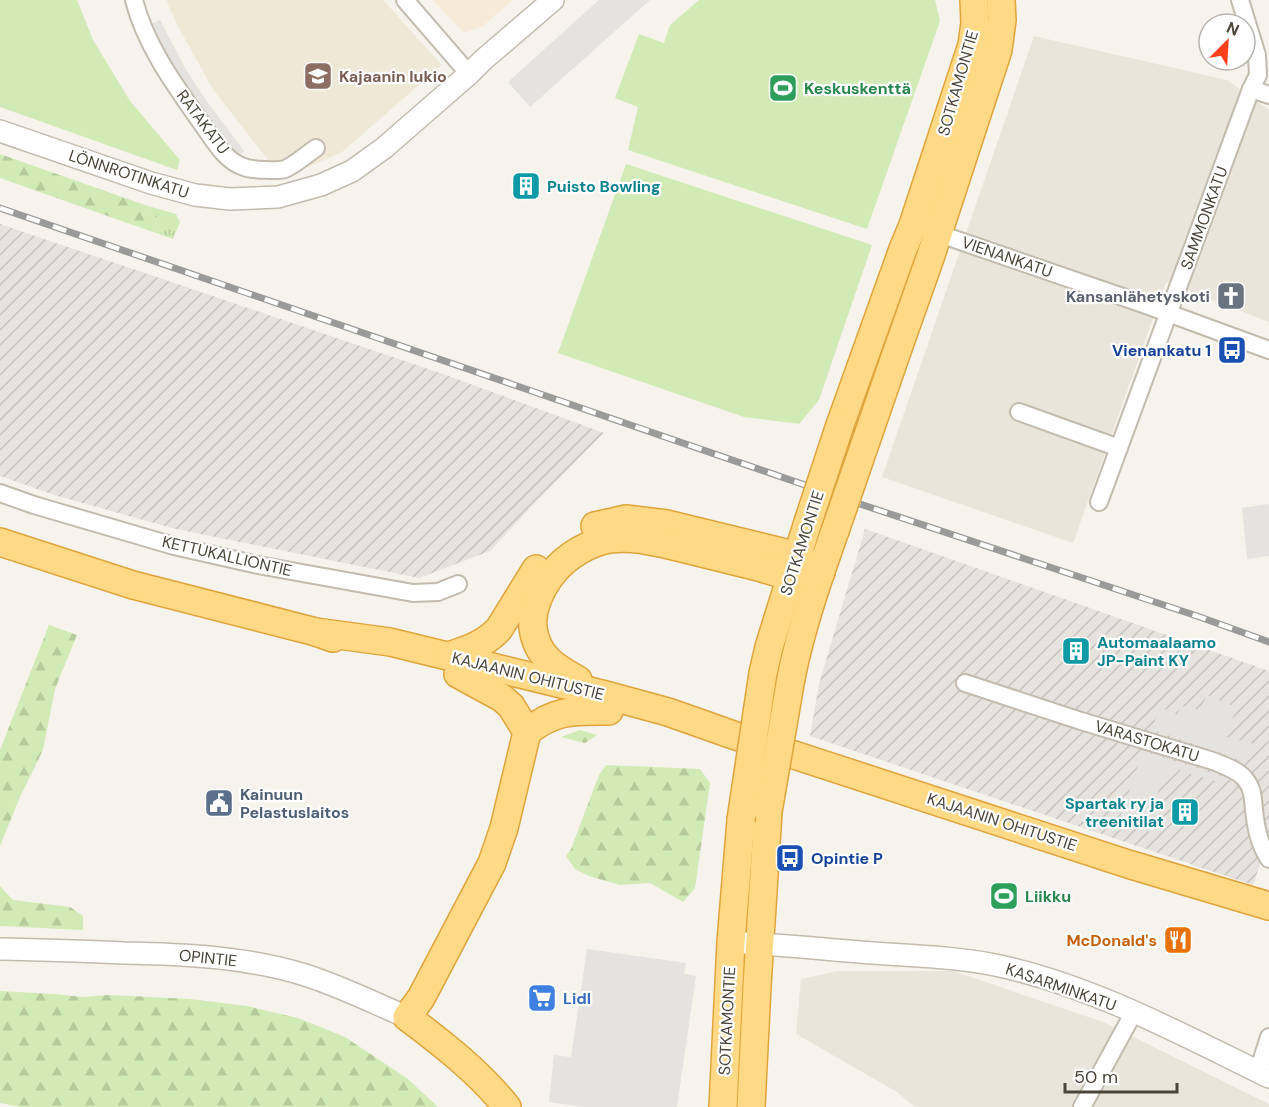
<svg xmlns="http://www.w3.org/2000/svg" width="1269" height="1107" viewBox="0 0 1269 1107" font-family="'DM Sans',sans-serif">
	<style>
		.residential { fill: #eae5da }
		.commercial { fill: #f7ead8 }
		.industrial { fill: url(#industrial-furrows) }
		.education { fill: #efe8d6 }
		.grass { fill: url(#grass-tufts) }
		.forest { fill: url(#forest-firs) }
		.green { fill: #d2eab5 }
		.parking { fill: #e5e3e0 }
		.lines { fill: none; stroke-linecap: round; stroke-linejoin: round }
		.minor-casing { stroke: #c2bbae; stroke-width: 20 }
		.tertiary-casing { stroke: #c2bbae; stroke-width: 24 }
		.trunk-casing { stroke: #e0a43c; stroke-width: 30 }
		.minor { stroke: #fff; stroke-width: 16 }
		.tertiary { stroke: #fff; stroke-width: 21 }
		.trunk { stroke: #ffd985; stroke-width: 27 }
		.rail-casing { stroke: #9a9a9a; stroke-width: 7 }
		.rail { stroke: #fff; stroke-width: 4.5; stroke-dasharray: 14; stroke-linecap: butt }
		.trunk-bridge-casing { stroke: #e0a43c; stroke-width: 30; stroke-linecap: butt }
		.trunk-bridge { stroke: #ffd985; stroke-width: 27 }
		.labels { text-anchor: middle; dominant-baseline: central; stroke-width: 4.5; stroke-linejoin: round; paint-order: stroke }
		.education-label { font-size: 16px; font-weight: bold; fill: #785e54; stroke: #fff; text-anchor: start }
		.street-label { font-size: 16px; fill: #4b4439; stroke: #fff }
		.leisure-label { font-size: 16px; font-weight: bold; fill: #27864d; stroke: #fff; text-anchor: start }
		.culture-label { font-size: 16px; font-weight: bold; fill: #0d838f; stroke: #fff; text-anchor: start }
		.worship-label { font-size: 16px; font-weight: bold; fill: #5b616d; stroke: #fff; text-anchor: end }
		.transit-label { font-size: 16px; font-weight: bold; fill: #164399; stroke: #fff; text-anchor: end }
		.service-label { font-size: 16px; font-weight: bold; fill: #4e5e75; stroke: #fff; text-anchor: start }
		.food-label { font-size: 16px; font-weight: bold; fill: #c56008; stroke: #fff; text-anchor: end }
		.shop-label { font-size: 16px; font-weight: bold; fill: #366cbe; stroke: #fff; text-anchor: start }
	</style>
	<defs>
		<pattern id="industrial-furrows" width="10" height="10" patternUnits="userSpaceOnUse" patternTransform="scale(1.5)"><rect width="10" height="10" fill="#e6e2dd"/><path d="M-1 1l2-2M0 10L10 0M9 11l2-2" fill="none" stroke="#c7c3be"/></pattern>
		<pattern id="grass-tufts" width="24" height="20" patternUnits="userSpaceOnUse" patternTransform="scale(1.5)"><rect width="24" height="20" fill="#d2eab5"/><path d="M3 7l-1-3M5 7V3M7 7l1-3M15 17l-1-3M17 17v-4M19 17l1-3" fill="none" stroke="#b6ca9c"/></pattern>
		<pattern id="forest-firs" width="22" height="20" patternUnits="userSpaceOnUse" patternTransform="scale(1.5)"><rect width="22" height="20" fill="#d2eab5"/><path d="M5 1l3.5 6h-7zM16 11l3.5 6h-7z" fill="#b6ca9c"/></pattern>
	</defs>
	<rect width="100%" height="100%" fill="#f6f3ec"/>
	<g class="residential">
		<polygon points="1034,36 1227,80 1269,110 1269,322 1166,282 1073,543 882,477"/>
		<polygon points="838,971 953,971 1103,1022 1269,1104 1269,1107 915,1107 897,1092 796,1034 801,979"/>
	</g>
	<polygon class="commercial" points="433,0 513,0 483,26 464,33"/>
	<g class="industrial">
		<polygon points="0,224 443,374 604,433 532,506 490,551 419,578 176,529 54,495 0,476"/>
		<polygon points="865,529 1269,671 1269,839 1253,885 810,736 819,684"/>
	</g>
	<polygon class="education" points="166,0 383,0 442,65 342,152 294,173 272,165 212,88 179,28"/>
	<polygon class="grass" points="145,205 176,214 180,222 173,239 153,232 157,219"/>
	<g class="forest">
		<polygon points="0,154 145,205 157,219 153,232 0,178"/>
		<polygon points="49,625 77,635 55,689 43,750 20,797 0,846 0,750"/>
		<polygon points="580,730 597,735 585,743 561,737"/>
		<polygon points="606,765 700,769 710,783 695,888 683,902 650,883 620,885 589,876 575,869 566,856 571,849 599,775"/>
		<polygon points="0,886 13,900 70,907 83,916 83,930 0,926"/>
		<polygon points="0,991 54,994 82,997 109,995 190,999 247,1006 298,1018 345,1037 408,1079 438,1107 21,1107 0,1103"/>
	</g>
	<g class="green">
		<polygon points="0,0 77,0 93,40 130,101 180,160 177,170 0,107"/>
		<polygon points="699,0 935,0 940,21 867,229 628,150 638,107 615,98 639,34 664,43 670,25"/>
		<polygon points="626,164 872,245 819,400 799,424 744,417 558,353"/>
	</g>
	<g class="parking">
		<polygon points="599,0 650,0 530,107 508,82"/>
		<polygon points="160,20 185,68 203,96 244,151 236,158 216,132 174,70 160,45 151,24"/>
		<polygon points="1269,504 1269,556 1247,559 1242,508"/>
		<polygon points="1207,695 1236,707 1227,737 1253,744 1246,762 1153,730 1158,706 1177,715 1181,706 1200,710"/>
		<polygon points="1143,751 1224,777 1221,783 1169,767 1153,805 1161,810 1153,833 1119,820"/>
		<polygon points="587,949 686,963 684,974 696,976 677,1107 584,1107 549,1102 554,1055 571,1057"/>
	</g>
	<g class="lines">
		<g class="minor-casing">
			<g id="minor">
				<path d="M134,0C145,44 174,84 200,121C212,137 224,161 244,167C250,170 280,171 285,169C295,165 307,154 316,148"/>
				<polyline points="405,0 469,74"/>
				<polyline points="1251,89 1269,95"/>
				<polyline points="931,231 1146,305 1269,350"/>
				<polyline points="1019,412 1119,448"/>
				<polyline points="0,493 34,505 174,546 258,565 413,593 438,592 458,584"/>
				<polyline points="1099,502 1251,89 1258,75 1257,55 1240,0"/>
				<path d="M965,683L1081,721L1213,761C1223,765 1238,770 1245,779C1253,788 1253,799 1254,810C1256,828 1259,844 1269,859"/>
				<polyline points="1258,1072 1269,1037"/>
				<polyline points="1082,1107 1134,1012"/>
			</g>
		</g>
		<g class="tertiary-casing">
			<g id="tertiary">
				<polyline points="0,131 151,183 195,195 230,199 278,197 321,185 352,171 384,148 469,74 483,60 553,0"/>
				<path d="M745,943C787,945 830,950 872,953C913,956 955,957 995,965C1089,984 1183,1035 1269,1077"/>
				<path d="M0,949C41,950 83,951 124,953C184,954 247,957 305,975C340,986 374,1003 407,1017"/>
			</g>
		</g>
		<g class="trunk-casing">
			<g id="trunk">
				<polyline points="895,357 930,258 998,50 1002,20 1001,0"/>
				<polyline points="840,425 903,249 913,225 972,45 975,23 974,0"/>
				<polyline points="595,526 626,519 667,524 798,556 821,572"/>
				<polyline points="0,542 133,585 316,632 333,638"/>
				<polyline points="316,632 390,642 602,694 668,712 736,736 1128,864 1269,906"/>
				<path d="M449,656C468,649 484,645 499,629L536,569"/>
				<polyline points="763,673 769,647 808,522"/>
				<polyline points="458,674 502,698 511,706 527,732"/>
				<path d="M791,678C801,628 818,579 835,531"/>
				<path d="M578,680C555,667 537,657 533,628C531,609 541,588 553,573C566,556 590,542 611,539C633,536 656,542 678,547C706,554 734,561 762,568C771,571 780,574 789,575C799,577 811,574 821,572"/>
				<path d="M507,1107C479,1072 443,1044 407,1017L421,998L492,863L504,828L527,732C556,709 574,711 609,711"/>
				<polyline points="723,1107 731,942 741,820"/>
				<polyline points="751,1107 757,986 768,812"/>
			</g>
		</g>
		<use href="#minor" class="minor"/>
		<use href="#tertiary" class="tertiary"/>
		<use href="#trunk" class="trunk"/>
		<g class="rail-casing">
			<polyline id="rail" points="0,208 863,505 1197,616 1269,642"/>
		</g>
		<use href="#rail" class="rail"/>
		<g class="trunk-bridge-casing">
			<g id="trunk-bridge">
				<polyline points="808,522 840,425"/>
				<polyline points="835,531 895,357"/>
				<polyline points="768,812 791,678"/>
				<polyline points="741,820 763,673"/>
			</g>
		</g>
		<use href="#trunk-bridge" class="trunk-bridge"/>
	</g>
	<defs>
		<g id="school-square" transform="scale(1.5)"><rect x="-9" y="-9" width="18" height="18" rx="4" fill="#8d6e63" stroke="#fff"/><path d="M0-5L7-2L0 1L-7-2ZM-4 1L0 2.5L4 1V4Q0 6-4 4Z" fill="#fff"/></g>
		<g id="stadium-square" transform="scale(1.5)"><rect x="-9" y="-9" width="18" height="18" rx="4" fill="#2e9e5b" stroke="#fff"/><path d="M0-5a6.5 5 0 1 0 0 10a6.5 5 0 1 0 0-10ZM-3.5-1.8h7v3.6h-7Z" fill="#fff"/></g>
		<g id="building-square" transform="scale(1.5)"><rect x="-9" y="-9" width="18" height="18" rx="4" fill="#0f9aa8" stroke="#fff"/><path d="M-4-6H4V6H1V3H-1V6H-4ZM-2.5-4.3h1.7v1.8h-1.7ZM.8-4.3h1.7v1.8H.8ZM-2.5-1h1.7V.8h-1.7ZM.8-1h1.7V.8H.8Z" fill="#fff"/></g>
		<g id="church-square" transform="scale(1.5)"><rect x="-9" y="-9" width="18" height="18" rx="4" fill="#6b7280" stroke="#fff"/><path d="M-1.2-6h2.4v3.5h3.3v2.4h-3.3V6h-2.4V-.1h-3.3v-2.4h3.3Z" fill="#fff"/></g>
		<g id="bus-square" transform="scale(1.5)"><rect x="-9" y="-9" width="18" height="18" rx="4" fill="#1a4fb4" stroke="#fff"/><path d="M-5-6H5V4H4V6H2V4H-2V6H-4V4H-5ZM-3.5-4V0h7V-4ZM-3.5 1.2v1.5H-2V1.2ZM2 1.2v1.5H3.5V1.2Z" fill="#fff"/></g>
		<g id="civic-square" transform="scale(1.5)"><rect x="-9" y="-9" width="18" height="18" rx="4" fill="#5c6f8a" stroke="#fff"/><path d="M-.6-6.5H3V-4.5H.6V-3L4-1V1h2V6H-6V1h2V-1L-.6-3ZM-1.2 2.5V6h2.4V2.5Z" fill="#fff"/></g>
		<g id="restaurant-square" transform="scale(1.5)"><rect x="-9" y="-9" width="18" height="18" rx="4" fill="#e8710a" stroke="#fff"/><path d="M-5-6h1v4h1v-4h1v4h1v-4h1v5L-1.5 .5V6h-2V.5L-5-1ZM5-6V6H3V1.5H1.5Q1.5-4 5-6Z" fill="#fff"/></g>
		<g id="supermarket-square" transform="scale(1.5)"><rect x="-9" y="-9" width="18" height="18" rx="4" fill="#3f7fe0" stroke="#fff"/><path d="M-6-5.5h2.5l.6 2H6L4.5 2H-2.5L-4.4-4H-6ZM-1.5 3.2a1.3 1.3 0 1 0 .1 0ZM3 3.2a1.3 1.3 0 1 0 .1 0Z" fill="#fff"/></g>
	</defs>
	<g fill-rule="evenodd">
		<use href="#school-square" x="318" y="76"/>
		<use href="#stadium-square" x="783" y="88"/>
		<use href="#building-square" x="526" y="186"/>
		<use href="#church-square" x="1231" y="296"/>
		<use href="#bus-square" x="1232" y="350"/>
		<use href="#building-square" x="1076" y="651"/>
		<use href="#civic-square" x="219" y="803"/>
		<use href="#building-square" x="1185" y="812"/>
		<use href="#bus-square" x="790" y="858"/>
		<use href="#stadium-square" x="1004" y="896"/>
		<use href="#restaurant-square" x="1178" y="940"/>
		<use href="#supermarket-square" x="542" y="998"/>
	</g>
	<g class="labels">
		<g class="education-label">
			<text x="339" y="76">Kajaanin lukio</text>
		</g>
		<g class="street-label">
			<text transform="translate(958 83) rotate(-74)">SOTKAMONTIE</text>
			<text transform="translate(203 122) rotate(53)">RATAKATU</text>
			<text transform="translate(129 174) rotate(18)">LÖNNROTINKATU</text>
			<text transform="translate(1204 218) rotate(-70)">SAMMONKATU</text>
			<text transform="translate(1007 257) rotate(19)">VIENANKATU</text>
			<text transform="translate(802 543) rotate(-72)">SOTKAMONTIE</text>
			<text transform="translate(227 556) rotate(13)">KETTUKALLIONTIE</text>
			<text transform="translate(528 676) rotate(14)">KAJAANIN OHITUSTIE</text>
			<text transform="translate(1147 741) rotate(17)">VARASTOKATU</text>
			<text transform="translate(1002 822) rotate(18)">KAJAANIN OHITUSTIE</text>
			<text transform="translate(208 958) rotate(6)">OPINTIE</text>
			<text transform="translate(1061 987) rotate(19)">KASARMINKATU</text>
			<text transform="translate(727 1021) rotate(-87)">SOTKAMONTIE</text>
		</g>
		<g class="leisure-label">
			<text x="804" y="88">Keskuskenttä</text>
			<text x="1025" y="896">Liikku</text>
		</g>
		<g class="culture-label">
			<text x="547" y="186">Puisto Bowling</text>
			<text x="1097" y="642">Automaalaamo<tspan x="1097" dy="18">JP-Paint KY</tspan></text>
			<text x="1164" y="803" text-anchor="end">Spartak ry ja<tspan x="1164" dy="18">treenitilat</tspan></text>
		</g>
		<g class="worship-label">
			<text x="1210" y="296">Kansanlähetyskoti</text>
		</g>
		<g class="transit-label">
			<text x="1211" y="350">Vienankatu 1</text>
			<text x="811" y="858" text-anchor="start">Opintie P</text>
		</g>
		<g class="service-label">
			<text x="240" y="794">Kainuun<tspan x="240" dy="18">Pelastuslaitos</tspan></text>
		</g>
		<g class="food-label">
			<text x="1157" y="940">McDonald's</text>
		</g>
		<g class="shop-label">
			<text x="563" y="998">Lidl</text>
		</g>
	</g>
	<g transform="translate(1227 42) rotate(24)"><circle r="28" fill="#ffffff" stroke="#b7b4b0" stroke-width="1.5"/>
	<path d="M0-4.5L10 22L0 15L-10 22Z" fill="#fc3f1d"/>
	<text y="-9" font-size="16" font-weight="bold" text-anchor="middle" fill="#4b4439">N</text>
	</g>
	<path d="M1065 1083v9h112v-9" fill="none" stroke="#4b4439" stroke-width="3"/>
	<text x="1074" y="1083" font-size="18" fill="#4b4439" stroke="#ffffff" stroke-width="4.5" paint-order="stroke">50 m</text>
</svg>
